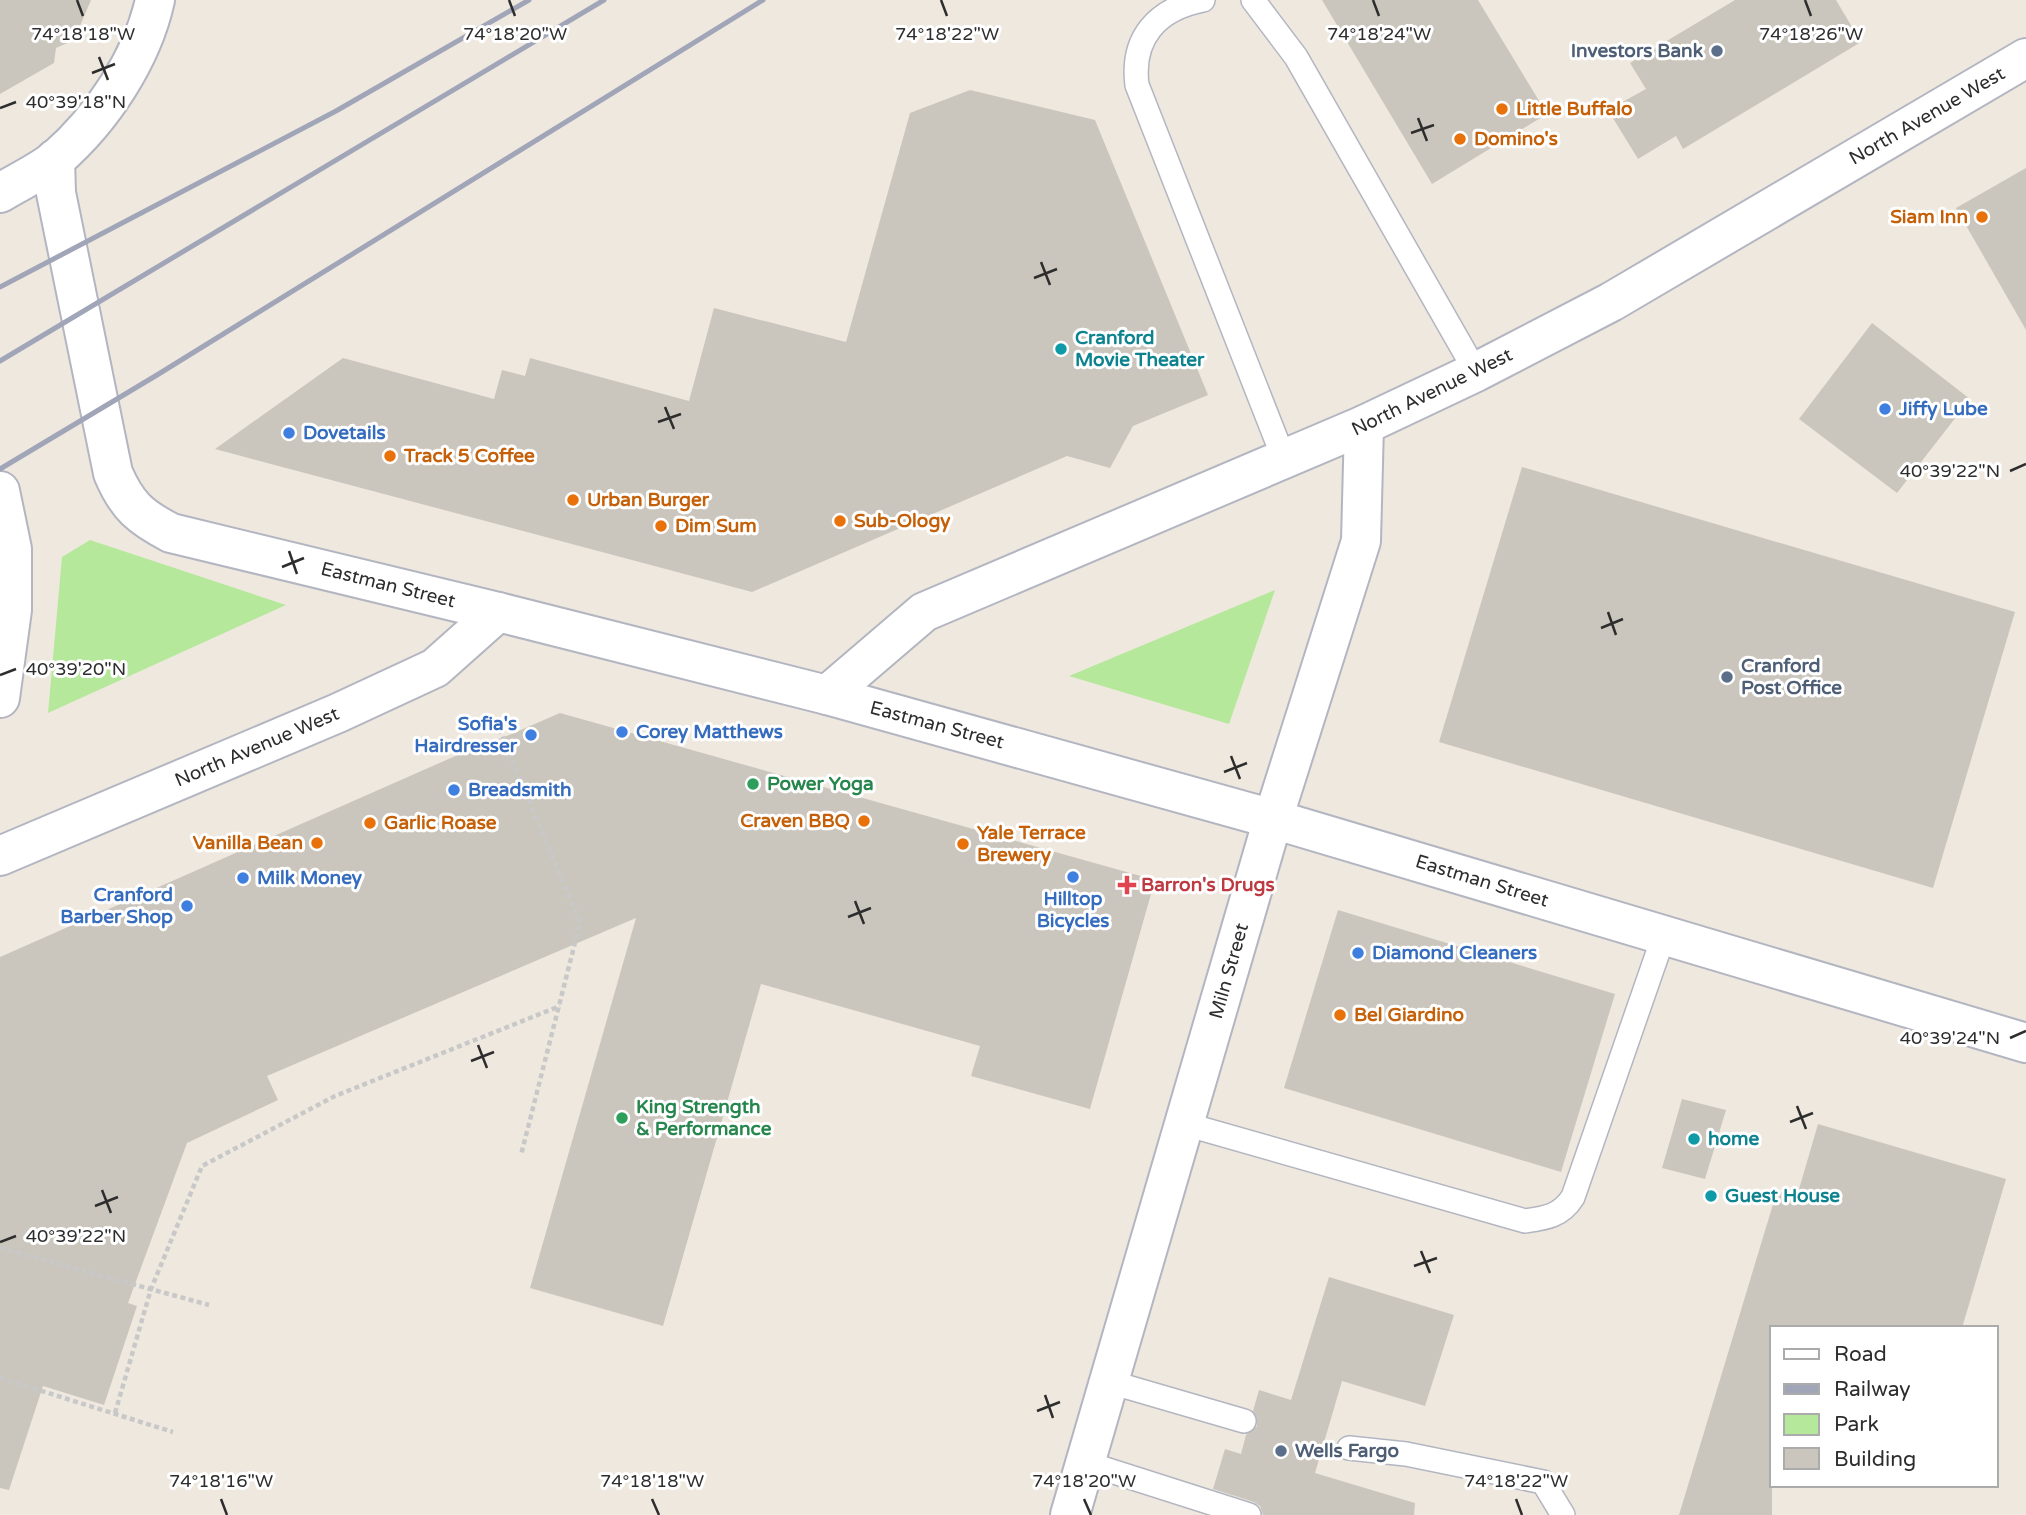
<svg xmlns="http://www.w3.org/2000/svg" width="2026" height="1515" viewBox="0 0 2026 1515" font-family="'Varela Round',sans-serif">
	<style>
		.green { fill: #b5e89a }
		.building { fill: #cbc6bd }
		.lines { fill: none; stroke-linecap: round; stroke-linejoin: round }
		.service-casing { stroke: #b3b6c1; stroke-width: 26 }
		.minor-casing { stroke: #b3b6c1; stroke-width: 42 }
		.tertiary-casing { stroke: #b3b6c1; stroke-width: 42 }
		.secondary-casing { stroke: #b3b6c1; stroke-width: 42 }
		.path { stroke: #c8c8c8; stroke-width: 4.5; stroke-dasharray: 5 3.5; stroke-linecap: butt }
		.service { stroke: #fff; stroke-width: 23 }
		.minor { stroke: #fff; stroke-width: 38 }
		.tertiary { stroke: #fff; stroke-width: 38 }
		.secondary { stroke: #fff; stroke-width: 38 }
		.rail { stroke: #a1a5b8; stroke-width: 5 }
		.ticks { fill: none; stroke: #2d2d2d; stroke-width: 2.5 }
		.service-dot { fill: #5c6f8a; stroke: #fff; stroke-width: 2.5 }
		.food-dot { fill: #e8710a; stroke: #fff; stroke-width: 2.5 }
		.culture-dot { fill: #0f9aa8; stroke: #fff; stroke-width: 2.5 }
		.shop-dot { fill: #3f7fe0; stroke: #fff; stroke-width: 2.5 }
		.leisure-dot { fill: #2e9e5b; stroke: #fff; stroke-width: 2.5 }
		.health-dot { fill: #e0444e; stroke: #fff; stroke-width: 2.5 }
		.labels { text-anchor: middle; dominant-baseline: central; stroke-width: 6; stroke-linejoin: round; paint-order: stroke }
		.service-label { font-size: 19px; font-weight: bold; fill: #4e5e75; stroke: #fff; text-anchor: start }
		.food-label { font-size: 19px; font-weight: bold; fill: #c56008; stroke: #fff; text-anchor: start }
		.street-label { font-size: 19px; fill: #2d2d2d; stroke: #fff }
		.culture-label { font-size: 19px; font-weight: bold; fill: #0d838f; stroke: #fff; text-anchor: start }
		.shop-label { font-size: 19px; font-weight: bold; fill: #366cbe; stroke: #fff; text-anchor: start }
		.leisure-label { font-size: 19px; font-weight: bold; fill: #27864d; stroke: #fff; text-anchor: start }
		.health-label { font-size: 19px; font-weight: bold; fill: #be3a42; stroke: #fff; text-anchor: start }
		.ticks-label { font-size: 18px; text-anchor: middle; fill: #2d2d2d; stroke: #fff; stroke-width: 6; stroke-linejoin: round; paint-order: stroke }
	</style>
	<rect width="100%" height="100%" fill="#efe8df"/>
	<g class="green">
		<polygon points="90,540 286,605 48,713 62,557"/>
		<polygon points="1275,590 1229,724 1069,676"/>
	</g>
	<g class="building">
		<polygon points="0,0 91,0 74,40 56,48 54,63 0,94"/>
		<polygon points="1322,0 1478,0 1547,114 1432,184"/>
		<polygon points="1735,0 1836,0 1861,42 1683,149 1676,136 1638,159 1608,110 1646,89 1630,63"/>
		<polygon points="970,90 1095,120 1208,395 1133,426 1110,468 1067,456 752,592 215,449 343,358 494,399 502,370 525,376 530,358 689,401 714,308 846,342 910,113"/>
		<polygon points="2026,168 2026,330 1956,208"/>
		<polygon points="1872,323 1970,399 1897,493 1799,419"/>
		<polygon points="1522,467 2015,612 1933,888 1439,742"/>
		<polygon points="560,713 1155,880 1090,1109 971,1076 980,1046 761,984 663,1326 530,1288 636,918 267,1076 278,1100 187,1143 128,1303 137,1306 104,1405 43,1386 9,1490 0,1488 0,957 487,742 488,744"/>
		<polygon points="1338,910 1615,994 1561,1172 1284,1088"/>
		<polygon points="1682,1099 1726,1110 1705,1179 1662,1168"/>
		<polygon points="1818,1124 2006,1179 1962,1328 1772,1328 1772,1515 1679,1515 1777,1191 1797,1196"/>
		<polygon points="1329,1277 1454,1315 1425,1406 1342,1381 1315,1473 1415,1503 1414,1515 1263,1515 1260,1506 1254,1502 1213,1489 1225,1449 1241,1454 1246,1435 1257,1426 1253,1411 1259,1390 1291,1400"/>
	</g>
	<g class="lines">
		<g class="service-casing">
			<g id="service">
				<path d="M1203,0C1157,9 1131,38 1137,85L1284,459"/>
				<polyline points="1253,0 1296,57 1476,372"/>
				<path d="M1185,1124L1525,1221C1546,1218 1561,1216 1573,1197L1664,935"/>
				<polyline points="1110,1382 1244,1421"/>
				<polyline points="1349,1448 1406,1454 1543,1482 1563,1515"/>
				<polyline points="1086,1463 1249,1515"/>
			</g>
		</g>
		<g class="minor-casing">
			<g id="minor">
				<polyline points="827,695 1273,819 2026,1043"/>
				<polyline points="1070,1515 1273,819 1361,541 1364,425"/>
			</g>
		</g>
		<g class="tertiary-casing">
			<g id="tertiary">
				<path d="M55,159L56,193L113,473C127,506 140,517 171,533L498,612"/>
				<path d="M0,193C18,182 40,172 56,159C102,119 142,59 155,0"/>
				<polyline points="0,491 12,549 12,610 0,698"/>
			</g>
		</g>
		<g class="secondary-casing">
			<polyline id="secondary" points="0,856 338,713 435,668 498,612 827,695 924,612 1364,425 1476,372 1611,302 2026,58"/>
		</g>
		<g class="path">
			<polyline points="496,721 580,923 521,1155"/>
			<polyline points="0,1248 209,1305"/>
			<polyline points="0,1378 173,1432"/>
			<polyline points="115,1413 151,1289 202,1166 335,1096 560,1006"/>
		</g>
		<use href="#service" class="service"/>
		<use href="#minor" class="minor"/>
		<use href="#tertiary" class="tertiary"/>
		<use href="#secondary" class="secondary"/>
		<g class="rail">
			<polyline points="0,287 336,111 529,0"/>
			<polyline points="0,361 604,0"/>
			<polyline points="0,469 157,375 763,0"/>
		</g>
	</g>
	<path class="ticks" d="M77,0L83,16M509,0L515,16M941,0L947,16M1373,0L1379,16M1805,0L1811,16M99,57L108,80M92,73L115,64M0,108L16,102M1418,118L1427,141M1411,133L1434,125M1041,262L1050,285M1034,278L1057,269M665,407L674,429M658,422L681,414M2010,471L2026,464M289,551L297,574M282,567L304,558M1608,612L1616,635M1601,628L1623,619M0,675L16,669M1231,756L1240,779M1224,772L1247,763M855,901L864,924M848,917L871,908M2010,1038L2026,1031M478,1045L487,1068M471,1061L494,1052M1797,1106L1806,1129M1790,1122L1813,1113M102,1190L111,1213M95,1206L118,1197M0,1242L16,1236M1421,1251L1430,1273M1414,1266L1437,1258M1045,1395L1053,1418M1037,1411L1060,1402M221,1499L227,1515M652,1499L659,1515M1084,1499L1091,1515M1516,1499L1522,1515"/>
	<g class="service-dot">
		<circle cx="1717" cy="51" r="7"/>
		<circle cx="1727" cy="677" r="7"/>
		<circle cx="1281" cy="1451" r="7"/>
	</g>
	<g class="food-dot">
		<circle cx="1502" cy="109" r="7"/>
		<circle cx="1460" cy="139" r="7"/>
		<circle cx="1982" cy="217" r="7"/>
		<circle cx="390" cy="456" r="7"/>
		<circle cx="573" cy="500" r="7"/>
		<circle cx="840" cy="521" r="7"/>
		<circle cx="661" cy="526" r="7"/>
		<circle cx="864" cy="821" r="7"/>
		<circle cx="370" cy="823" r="7"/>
		<circle cx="317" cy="843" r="7"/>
		<circle cx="963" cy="844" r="7"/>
		<circle cx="1340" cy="1015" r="7"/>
	</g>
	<g class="culture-dot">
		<circle cx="1061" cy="349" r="7"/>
		<circle cx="1694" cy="1139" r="7"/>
		<circle cx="1711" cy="1196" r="7"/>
	</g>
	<g class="shop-dot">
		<circle cx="1885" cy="409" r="7"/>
		<circle cx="289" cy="433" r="7"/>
		<circle cx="622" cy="732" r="7"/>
		<circle cx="531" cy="735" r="7"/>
		<circle cx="454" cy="790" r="7"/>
		<circle cx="1073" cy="877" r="7"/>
		<circle cx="243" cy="878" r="7"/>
		<circle cx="187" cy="906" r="7"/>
		<circle cx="1358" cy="953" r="7"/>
	</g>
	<g class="leisure-dot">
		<circle cx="753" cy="784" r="7"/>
		<circle cx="622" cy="1118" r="7"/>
	</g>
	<path class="health-dot" d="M1123.5 874.5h7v7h7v7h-7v7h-7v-7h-7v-7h7z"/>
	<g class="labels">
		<g class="service-label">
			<text x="1703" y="51" text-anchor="end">Investors Bank</text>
			<text x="1741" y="666">Cranford<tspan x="1741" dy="22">Post Office</tspan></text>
			<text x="1295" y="1451">Wells Fargo</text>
		</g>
		<g class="food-label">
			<text x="1516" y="109">Little Buffalo</text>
			<text x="1474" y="139">Domino's</text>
			<text x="1968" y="217" text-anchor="end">Siam Inn</text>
			<text x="404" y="456">Track 5 Coffee</text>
			<text x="587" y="500">Urban Burger</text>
			<text x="854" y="521">Sub-Ology</text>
			<text x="675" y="526">Dim Sum</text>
			<text x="850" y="821" text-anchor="end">Craven BBQ</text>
			<text x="384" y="823">Garlic Roase</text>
			<text x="977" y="833">Yale Terrace<tspan x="977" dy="22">Brewery</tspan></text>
			<text x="303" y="843" text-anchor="end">Vanilla Bean</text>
			<text x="1354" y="1015">Bel Giardino</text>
		</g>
		<g class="street-label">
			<text transform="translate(1927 116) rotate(-30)">North Avenue West</text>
			<text transform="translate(1432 392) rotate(-26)">North Avenue West</text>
			<text transform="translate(388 585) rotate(14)">Eastman Street</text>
			<text transform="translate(937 725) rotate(15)">Eastman Street</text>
			<text transform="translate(257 747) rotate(-23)">North Avenue West</text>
			<text transform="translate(1482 881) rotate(17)">Eastman Street</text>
			<text transform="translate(1229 971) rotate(-74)">Miln Street</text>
		</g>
		<g class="culture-label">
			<text x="1075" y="338">Cranford<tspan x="1075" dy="22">Movie Theater</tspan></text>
			<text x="1708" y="1139">home</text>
			<text x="1725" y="1196">Guest House</text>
		</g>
		<g class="shop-label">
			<text x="1899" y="409">Jiffy Lube</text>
			<text x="303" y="433">Dovetails</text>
			<text x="517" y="724" text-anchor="end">Sofia's<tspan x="517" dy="22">Hairdresser</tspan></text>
			<text x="636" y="732">Corey Matthews</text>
			<text x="468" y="790">Breadsmith</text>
			<text x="257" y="878">Milk Money</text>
			<text x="173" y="895" text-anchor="end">Cranford<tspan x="173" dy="22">Barber Shop</tspan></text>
			<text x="1073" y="899" text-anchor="middle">Hilltop<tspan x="1073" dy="22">Bicycles</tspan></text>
			<text x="1372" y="953">Diamond Cleaners</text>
		</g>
		<g class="leisure-label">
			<text x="767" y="784">Power Yoga</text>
			<text x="636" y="1107">King Strength<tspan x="636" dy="22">&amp; Performance</tspan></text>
		</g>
		<g class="health-label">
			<text x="1141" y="885">Barron's Drugs</text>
		</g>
	</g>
	<g class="ticks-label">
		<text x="83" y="40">74°18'18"W</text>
		<text x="515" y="40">74°18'20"W</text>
		<text x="947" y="40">74°18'22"W</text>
		<text x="1379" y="40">74°18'24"W</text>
		<text x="1811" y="40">74°18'26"W</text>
		<text x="76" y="108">40°39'18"N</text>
		<text x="1950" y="477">40°39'22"N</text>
		<text x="76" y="675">40°39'20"N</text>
		<text x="1950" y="1044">40°39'24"N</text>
		<text x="76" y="1242">40°39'22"N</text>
		<text x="221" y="1487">74°18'16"W</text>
		<text x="652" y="1487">74°18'18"W</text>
		<text x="1084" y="1487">74°18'20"W</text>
		<text x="1516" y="1487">74°18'22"W</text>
	</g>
	<rect x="1770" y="1326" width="228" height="161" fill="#ffffff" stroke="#ababab" stroke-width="2"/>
	<rect x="1784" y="1349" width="35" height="10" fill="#ffffff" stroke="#ababab" stroke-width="2"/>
	<text x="1834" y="1361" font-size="21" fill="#2d2d2d">Road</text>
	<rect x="1784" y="1384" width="35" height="10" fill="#a1a5b8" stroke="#ababab" stroke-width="2"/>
	<text x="1834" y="1396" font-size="21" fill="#2d2d2d">Railway</text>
	<rect x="1784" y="1414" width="35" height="21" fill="#b5e89a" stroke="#ababab" stroke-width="2"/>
	<text x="1834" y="1431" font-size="21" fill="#2d2d2d">Park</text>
	<rect x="1784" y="1448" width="35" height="21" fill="#cbc6bd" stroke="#ababab" stroke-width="2"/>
	<text x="1834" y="1466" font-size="21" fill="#2d2d2d">Building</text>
</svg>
